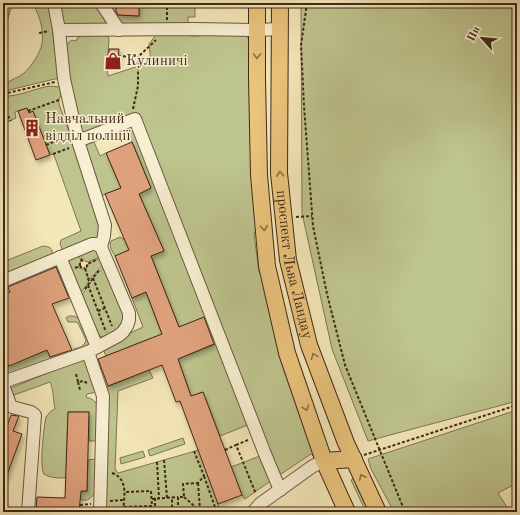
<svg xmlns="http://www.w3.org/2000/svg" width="520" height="515" viewBox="0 0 520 515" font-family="'Old Standard TT',serif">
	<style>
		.green { fill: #bec48d; stroke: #7f7652 }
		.building { fill: #e0a27d; stroke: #402917; filter: url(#shadow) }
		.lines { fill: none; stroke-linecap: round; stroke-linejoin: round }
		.minor-casing { stroke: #6d5840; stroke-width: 14 }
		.major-casing { stroke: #402917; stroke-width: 18 }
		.path { stroke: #402917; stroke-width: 2; stroke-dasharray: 3 2; stroke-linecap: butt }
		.minor { stroke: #f8efd2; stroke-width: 12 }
		.major { stroke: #eac47c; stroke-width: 16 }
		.oneway { stroke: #8c6f44 }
		.labels { text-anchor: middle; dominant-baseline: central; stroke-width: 3; stroke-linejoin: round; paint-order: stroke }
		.poi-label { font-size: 15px; fill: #402917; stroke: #f8efd2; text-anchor: start }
		.street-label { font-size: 15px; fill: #402917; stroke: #f8efd2 }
	</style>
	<defs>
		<filter id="shadow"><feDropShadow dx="2" dy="3.5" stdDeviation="2" flood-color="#0004"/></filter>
	</defs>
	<rect width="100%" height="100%" fill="#f4e7b9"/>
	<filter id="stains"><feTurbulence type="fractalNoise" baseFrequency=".005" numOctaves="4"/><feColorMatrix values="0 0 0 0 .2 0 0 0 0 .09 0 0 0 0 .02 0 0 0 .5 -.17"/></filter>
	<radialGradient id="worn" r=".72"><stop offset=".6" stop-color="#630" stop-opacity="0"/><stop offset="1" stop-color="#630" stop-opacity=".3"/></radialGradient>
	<g class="green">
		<polygon points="3,3 12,6 3,32"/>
		<path d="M32,3H49L59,78L5,91L8,82C13,79 19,77 24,73C31,67 40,53 42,44C44,31 40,14 32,3Z"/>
		<polygon points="59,3 96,3 109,25 64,24"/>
		<polygon points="103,3 116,3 116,15 139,16 139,3 195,3 195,17 188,17 188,25 118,24"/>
		<polygon points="301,3 517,3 517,401 368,441 332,349 302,213"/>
		<path d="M238,33L245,35L251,41L259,221L254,234L259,272L267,279L315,458L311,454L278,476L241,376L144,133L208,312L205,317L179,327L151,256L164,251L139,194L151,188L132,142L126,132L139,130L134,115L85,132H82L64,63L66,48L69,42L72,40L75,41L77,40V38C86,33 99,34 108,36L109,40L107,66L108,76L151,62L149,44L155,36L159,34L195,36Z"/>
		<path d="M50,86L60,87L61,95L59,99V104L100,215V236L96,239L63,251L60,244L61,240L81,231L54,155L50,154L27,108L15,112L16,118L3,124V96C19,97 35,88 50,86Z"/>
		<polygon points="94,142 100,156 106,153 121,188 101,196 85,146 90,143"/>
		<polygon points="120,237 125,240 129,250 115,256 111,249 110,243 111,241"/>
		<path d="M43,246C51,247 53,248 52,257L3,277V262Z"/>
		<polygon points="95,248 100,257 87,262 83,260 80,254"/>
		<polygon points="79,255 81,261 78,267 82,269 85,269 88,266 88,264 100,258 105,263 90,279 88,277 87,279 89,281 79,296 66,257"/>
		<polygon points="103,268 107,268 128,312 119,331 102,337 98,335 80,298 94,277"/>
		<polygon points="146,292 162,334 106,356 104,351 105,345 143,327 132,298"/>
		<polygon points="69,316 73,316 79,318 89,343 88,346 74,352 74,349 81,347 85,343 86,340 78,323 75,322 68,322 66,318"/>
		<polygon points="221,342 253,423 220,436 203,392 191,396 178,359"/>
		<polygon points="47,350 51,359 8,376 4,366"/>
		<path d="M83,359L87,360L97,392L87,394L86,397C93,399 96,401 98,408L97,441H89V412H68L66,478C59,478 49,478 44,474C39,469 44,425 46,417L51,411L55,409C53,400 54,391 50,382L3,399V391Z"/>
		<polygon points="149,370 153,378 118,391 115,469 118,473 199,450 221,512 100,512 107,393 107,387"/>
		<polygon points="517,410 517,483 498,493 510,512 394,512 371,469 368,459"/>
		<polygon points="183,438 185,444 150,456 148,450"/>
		<polygon points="143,451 145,457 121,464 120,458"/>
		<polygon points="265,454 275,478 245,499 242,495 231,467"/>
		<path d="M95,459H98C98,467 99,477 97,485C96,493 89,504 80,499C76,497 73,493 70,491H87L88,460Z"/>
		<polygon points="355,479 371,512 366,512 351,480"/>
	</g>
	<g class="building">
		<polygon points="116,3 139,3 139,16 118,15 116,11"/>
		<polygon points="109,49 119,49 118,65 108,65"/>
		<polygon points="27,108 29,113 33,111 50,155 36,160 18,111"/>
		<polygon points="132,142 151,188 139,194 164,251 151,256 179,327 204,317 214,344 178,359 191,396 203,392 242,495 218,504 180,401 176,402 162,365 108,386 98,359 162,334 146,292 132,298 115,256 129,250 105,194 121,188 106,153"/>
		<polygon points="56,267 69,298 52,304 72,350 50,357 47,350 9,366 9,365 3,367 3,295 10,292 8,287"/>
		<polygon points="68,412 89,412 87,491 81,491 79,512 36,512 37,497 65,498"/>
		<polygon points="11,415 19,416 13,431 22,434 4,483 3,483 3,437"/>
	</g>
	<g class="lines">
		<g class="minor-casing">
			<g id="minor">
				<polyline points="54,3 59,30 64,79 78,141 105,225 104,236 101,247"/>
				<polyline points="101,3 119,30"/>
				<polyline points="59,30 195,29 257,30 280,29"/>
				<polyline points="78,141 135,119 265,454 280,490"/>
				<polyline points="60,257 97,347"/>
				<polyline points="3,281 92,244 96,244 101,247 129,313 129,320 127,326 123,332 118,336 88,352 3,382"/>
				<polyline points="88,352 103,396 100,512"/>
				<polyline points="3,385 10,404 12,407 31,412 35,415 28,512"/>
				<polyline points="253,512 260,504 313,466 324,461"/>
			</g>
		</g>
		<g class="major-casing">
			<g id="major">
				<polyline points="257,3 257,78 259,175 267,266 287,353 324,461 347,512"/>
				<path id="s1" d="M280,3L279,173L288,260L309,345L346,443L378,512"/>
				<polyline points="324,461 354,459"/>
			</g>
		</g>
		<g class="path">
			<polyline points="307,3 301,45 304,106 313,226 327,294 345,365 405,512"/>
			<polyline points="167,20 167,3"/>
			<polyline points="39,33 49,31"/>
			<polyline points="118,56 138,57"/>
			<polyline points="3,94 55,82"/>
			<polyline points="133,109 138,86 138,57 156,40"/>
			<polyline points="28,111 59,100"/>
			<polyline points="3,120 9,117 11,121"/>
			<polyline points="46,145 67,136"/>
			<polyline points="53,154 69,148"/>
			<polyline points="296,217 312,216"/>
			<polyline points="80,266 80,263 82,261 81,259"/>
			<polyline points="75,268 80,266 82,268 85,268"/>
			<polyline points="93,278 112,326"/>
			<polyline points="89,281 85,268 87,266 87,264 96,260"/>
			<polyline points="88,285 106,332"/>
			<polyline points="85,289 93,278 99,270"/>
			<polyline points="98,311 105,308"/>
			<polyline points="76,374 78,382 83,381 87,383"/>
			<polyline points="78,382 80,390"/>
			<polyline points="236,445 248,440"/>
			<polyline points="225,450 236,445 256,494"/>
			<polyline points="194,451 204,476 198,483"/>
			<polyline points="364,455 517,405"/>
			<polyline points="164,460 167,498"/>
			<polyline points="157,462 159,498"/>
			<path d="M112,473C129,479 124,498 123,512"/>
			<polyline points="204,476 216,510 214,512"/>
			<polygon points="198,483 200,510 178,511 178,497 184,497 183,484"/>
			<polyline points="184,497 201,512"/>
			<polyline points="155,498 155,508 158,512"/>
			<polyline points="152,499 178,497"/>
			<polyline points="110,501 123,500"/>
			<polyline points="80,505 91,504"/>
			<polyline points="124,507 152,506 151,491 124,492"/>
			<polyline points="170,512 172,508 172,497"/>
		</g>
		<use href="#minor" class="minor"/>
		<use href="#major" class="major"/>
	</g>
	<defs><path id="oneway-chevron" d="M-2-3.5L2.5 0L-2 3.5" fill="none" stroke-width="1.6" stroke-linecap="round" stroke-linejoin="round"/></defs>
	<g class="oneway">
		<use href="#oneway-chevron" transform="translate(257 56) rotate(90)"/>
		<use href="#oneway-chevron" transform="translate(280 174) rotate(-93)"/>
		<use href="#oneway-chevron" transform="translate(264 228) rotate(85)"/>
		<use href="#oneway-chevron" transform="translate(314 356) rotate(-111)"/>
		<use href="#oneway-chevron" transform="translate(306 408) rotate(71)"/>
		<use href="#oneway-chevron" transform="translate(362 477) rotate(-115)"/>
	</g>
	<defs>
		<g id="shop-bare" transform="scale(1.38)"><path d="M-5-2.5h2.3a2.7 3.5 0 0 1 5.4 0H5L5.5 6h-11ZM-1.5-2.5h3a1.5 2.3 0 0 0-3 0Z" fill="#8f2418" stroke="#f8efd2" stroke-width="2.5" paint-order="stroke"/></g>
		<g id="building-bare" transform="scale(1.38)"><path d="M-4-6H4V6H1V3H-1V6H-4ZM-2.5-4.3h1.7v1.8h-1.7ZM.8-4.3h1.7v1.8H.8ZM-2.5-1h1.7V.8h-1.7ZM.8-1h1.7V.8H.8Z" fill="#8f2418" stroke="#f8efd2" stroke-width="2.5" paint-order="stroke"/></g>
	</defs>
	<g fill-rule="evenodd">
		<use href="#shop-bare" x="113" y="61"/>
		<use href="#building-bare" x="32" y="128"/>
	</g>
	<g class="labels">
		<g class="poi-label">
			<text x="126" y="61">Кулиничі</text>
			<text x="45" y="119">Навчальний<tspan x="45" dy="17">відділ поліції</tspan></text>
		</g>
		<g class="street-label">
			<text stroke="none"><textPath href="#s1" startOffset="263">проспект Льва Ландау</textPath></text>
		</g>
	</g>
	<rect width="520" height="515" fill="none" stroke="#f4e7b9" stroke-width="16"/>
	<rect x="4" y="4" width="512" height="507" fill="none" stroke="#402917" stroke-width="2"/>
	<rect x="8" y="8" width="504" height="499" fill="none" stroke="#402917"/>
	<g transform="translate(482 38) rotate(297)" stroke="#f8efd2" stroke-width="3" paint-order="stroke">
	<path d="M0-3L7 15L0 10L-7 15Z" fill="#402917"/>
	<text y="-6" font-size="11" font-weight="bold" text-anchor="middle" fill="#402917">Пн</text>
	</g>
	<rect width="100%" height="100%" filter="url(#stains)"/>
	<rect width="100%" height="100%" fill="url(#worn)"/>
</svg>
